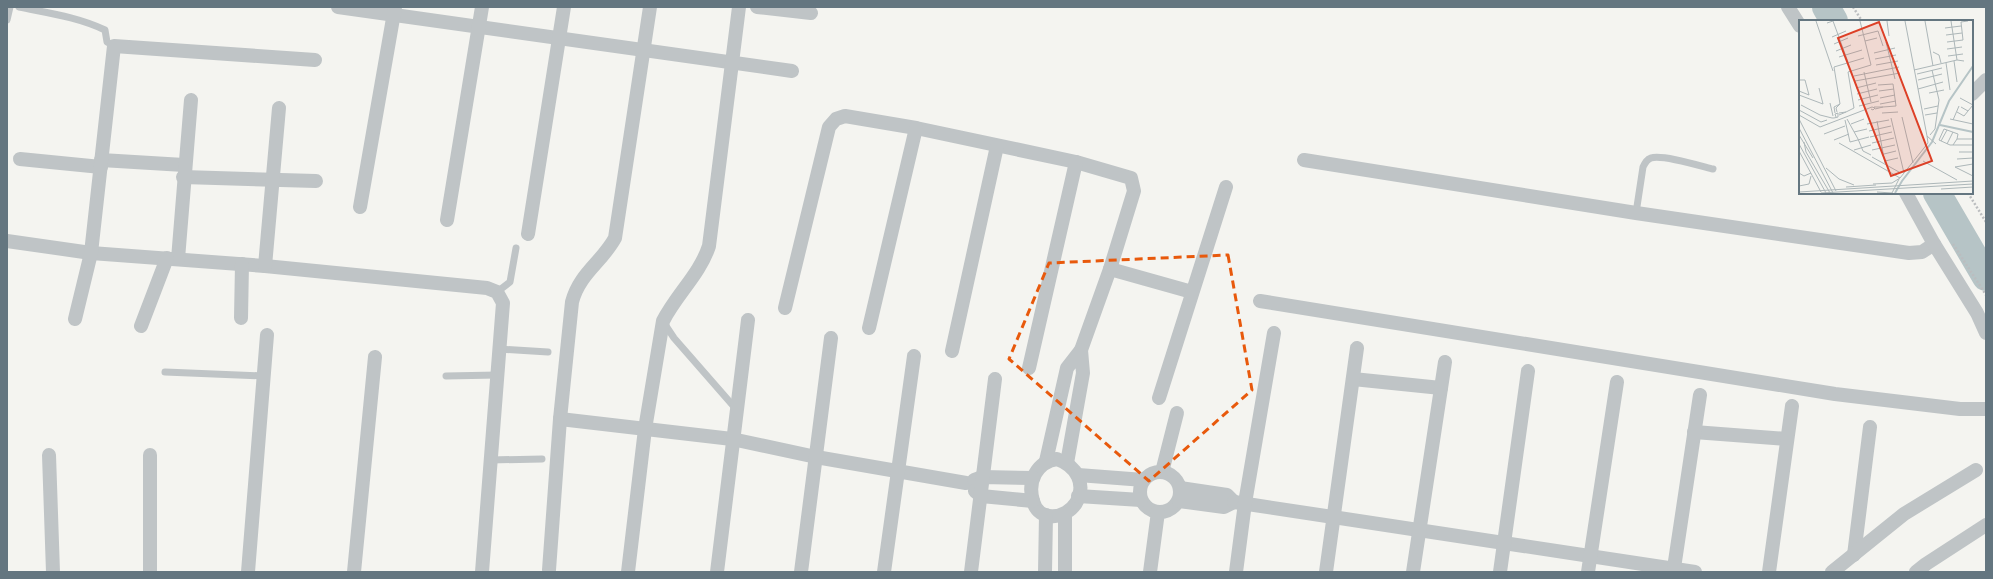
<svg xmlns="http://www.w3.org/2000/svg" width="1993" height="579" viewBox="0 0 1993 579" font-family="Barlow,sans-serif">
	<style>
		.lines { fill: none; stroke-linecap: round; stroke-linejoin: round }
		.river { stroke: #b6c4c6; stroke-width: 28 }
		.path { stroke: #bbbdbf; stroke-width: 2.5; stroke-dasharray: 2 2; stroke-linecap: butt }
		.service { stroke: #bfc4c6; stroke-width: 7 }
		.minor { stroke: #bfc4c6; stroke-width: 14 }
		.marked { fill: none; stroke: #e8590c; stroke-width: 3; stroke-dasharray: 8 5; stroke-linejoin: round }
		.inset-river { fill: none; stroke: #b6c4c6; stroke-width: 2 }
		.inset-road { fill: none; stroke: #adb7b9; stroke-width: 1 }
		.view { fill: #dd4027; fill-opacity: 0.15; stroke: #dd4027; stroke-width: 2 }
		.inset-edge { fill: none; stroke: #647680; stroke-width: 2 }
	</style>
	<rect width="100%" height="100%" fill="#f4f4f0"/>
	<g class="lines">
		<g class="river">
			<polyline points="1826,7 1834,21"/>
			<polyline points="1937,193 1986,277"/>
		</g>
		<g class="path">
			<polyline points="1853,7 1862,21"/>
			<polyline points="1968,193 1986,222"/>
			<polyline points="1953,244 1986,295"/>
		</g>
		<g class="service">
			<path d="M19,7C48,13 78,17 105,30L107,42L114,46"/>
			<polyline points="7,20 10,7"/>
			<path d="M1636,213L1643,167C1645,163 1647,159 1651,158C1661,154 1701,166 1713,169"/>
			<polyline points="497,292 510,282 516,248"/>
			<polyline points="664,323 674,338 736,409"/>
			<polyline points="499,349 548,352"/>
			<polyline points="165,372 264,376"/>
			<polyline points="446,376 497,375"/>
			<polyline points="490,460 542,459"/>
		</g>
		<g class="minor">
			<polyline points="338,7 792,71"/>
			<polyline points="757,7 811,13"/>
			<polyline points="1788,7 1800,26"/>
			<polyline points="1972,94 1986,80"/>
			<polyline points="20,159 101,167"/>
			<polyline points="101,160 184,165"/>
			<polyline points="1304,160 1636,213 1909,253 1922,252 1934,244"/>
			<polyline points="183,177 316,181"/>
			<polyline points="1906,193 1934,244 1977,313 1986,333"/>
			<polyline points="360,207 395,7"/>
			<polyline points="447,220 482,7"/>
			<polyline points="528,234 564,7"/>
			<polyline points="7,241 91,253 265,266 487,288 497,292 503,303 482,572"/>
			<polyline points="178,259 191,100"/>
			<polyline points="265,266 279,108"/>
			<polyline points="1110,269 1192,292"/>
			<polyline points="1260,301 1835,394 1960,409 1986,409"/>
			<polyline points="785,308 829,127 836,119 845,116 916,128 1076,162 1131,178 1134,191 1110,269 1081,350"/>
			<polyline points="241,318 242,264"/>
			<polyline points="75,319 91,253 114,46 315,60"/>
			<polyline points="141,326 167,258"/>
			<polyline points="869,328 916,128"/>
			<polyline points="952,351 997,146"/>
			<polyline points="1029,368 1076,162"/>
			<polyline points="1353,379 1441,388"/>
			<polyline points="1159,398 1226,187"/>
			<polyline points="560,419 732,439 816,457 966,483"/>
			<polyline points="1694,432 1787,439"/>
			<polyline points="49,455 53,572"/>
			<polyline points="150,455 150,572"/>
			<path d="M1057,459C1076,466 1087,483 1076,503C1066,519 1039,523 1033,501C1027,481 1037,462 1057,459Z"/>
			<polyline points="1046,461 1067,368 1081,350 1083,373 1067,463"/>
			<circle cx="1160" cy="492" r="20"/>
			<polyline points="1162,472 1177,413"/>
			<polyline points="1078,475 1144,480"/>
			<polyline points="974,480 982,477 1033,478"/>
			<polyline points="975,491 981,496 1033,501"/>
			<polyline points="1078,496 1141,500"/>
			<polyline points="1179,501 1224,507 1234,502 1227,495 1180,488"/>
			<polyline points="1234,502 1695,572"/>
			<polyline points="1854,555 1870,427"/>
			<polyline points="1674,568 1700,395"/>
			<path d="M549,570L560,419L572,302C579,274 602,262 615,238L650,7"/>
			<polyline points="248,572 267,335"/>
			<polyline points="354,572 375,357"/>
			<path d="M628,572L645,429L663,321C676,295 700,274 709,246L739,7"/>
			<polyline points="717,572 748,320"/>
			<polyline points="801,572 831,338"/>
			<polyline points="884,572 914,356"/>
			<polyline points="971,572 995,379"/>
			<polyline points="1045,572 1046,515"/>
			<polyline points="1065,572 1065,514"/>
			<polyline points="1150,572 1158,512"/>
			<polyline points="1236,572 1245,503 1274,333"/>
			<polyline points="1326,572 1357,348"/>
			<polyline points="1413,572 1445,362"/>
			<polyline points="1500,572 1528,371"/>
			<polyline points="1588,572 1617,382"/>
			<polyline points="1769,572 1792,406"/>
			<polyline points="1832,572 1904,514 1976,470"/>
			<polyline points="1916,572 1926,564 1986,525"/>
		</g>
	</g>
	<path class="marked" d="M1228,255L1252,390L1149,481L1009,359L1049,263Z"/>
	<g transform="translate(1799 20)">
		<rect width="174" height="174" fill="#f4f4f0"/>
		<path class="inset-river" d="M141,105L174,112M96,173L103,161L133,122L150,81L174,46"/>
		<path class="inset-road" d="M17,1L34,51M88,1L90,16M106,1L128,116L137,124M126,1L134,46M152,1L158,40M28,3L34,1L49,42M146,8L162,6M147,15L163,13M59,16L79,11L84,26M33,17L47,11M66,21L78,18M87,22L96,59M148,22L164,20L162,2L169,1M35,24L49,18M148,29L163,27M37,31L52,25M134,32L140,35L142,43M75,33L96,28M149,36L164,34M40,37L63,30M76,39L97,35M155,41L158,62M147,43L151,70M77,45L99,41M115,50L158,40L165,41M65,52L72,82M118,54L143,48M55,56L100,47M0,60H6L10,75L0,71M119,60L143,54M56,61L101,53M79,65L94,64L97,86L84,87M57,68L77,63M119,69L144,62M80,71L95,69M130,73L145,70M58,74L78,69M0,75L24,84L20,68M81,78L96,75M161,78L174,85M59,80L79,75M31,83L34,96M41,84L35,47L65,38M81,84L97,81M2,85L21,95L33,98H35L39,97V93L36,94L37,97M60,86L80,81M75,87H84L76,89M162,87L169,91L174,85M125,89L139,86M0,90L22,102L28,100M47,92L55,88L49,52L72,45L61,1M158,92L165,96L169,91M36,93L35,87L41,84L37,88L38,92M40,93L47,92L40,95M83,93L99,92M0,95L21,107L73,87L76,88L74,90L72,89M126,95L138,93M103,97L114,143M92,98L105,153M0,99L37,171M48,99L59,119M151,99L174,104M46,100L51,122L70,117M154,100L160,86M78,101L86,143M52,104L65,99M68,104L90,100M0,108L34,173M148,110L145,109L140,120L151,125H174M70,111L92,106M55,112L68,109M25,114L46,106M0,115L14,138M131,115L136,109L140,80L133,50M71,117L93,112M59,119L64,131L72,135M35,120L50,114M142,121L148,110L159,114L158,119M5,122L7,132L31,173M40,123L101,158M73,123L95,118M0,124L27,173M148,124L154,112M154,125L158,119H174M55,130L72,125M73,130L96,125M0,131L22,172M160,132H174M85,134L97,131M73,137L100,152M158,139L174,138M86,141L99,138M124,141L158,160M174,144L156,147L174,156M27,148L40,159L55,165M0,153L5,156L12,153M74,164L93,163L101,158L129,123L128,116M0,166L10,164L12,156M47,167L77,165M142,169L174,167M0,172L174,161M78,172L93,173L100,159M22,173L174,164"/>
		<path class="view" d="M80,2L133,141L92,156L39,18Z"/>
		<rect width="174" height="174" class="inset-edge"/>
	</g>
	<rect width="1993" height="579" fill="none" stroke="#647680" stroke-width="16"/>
</svg>
